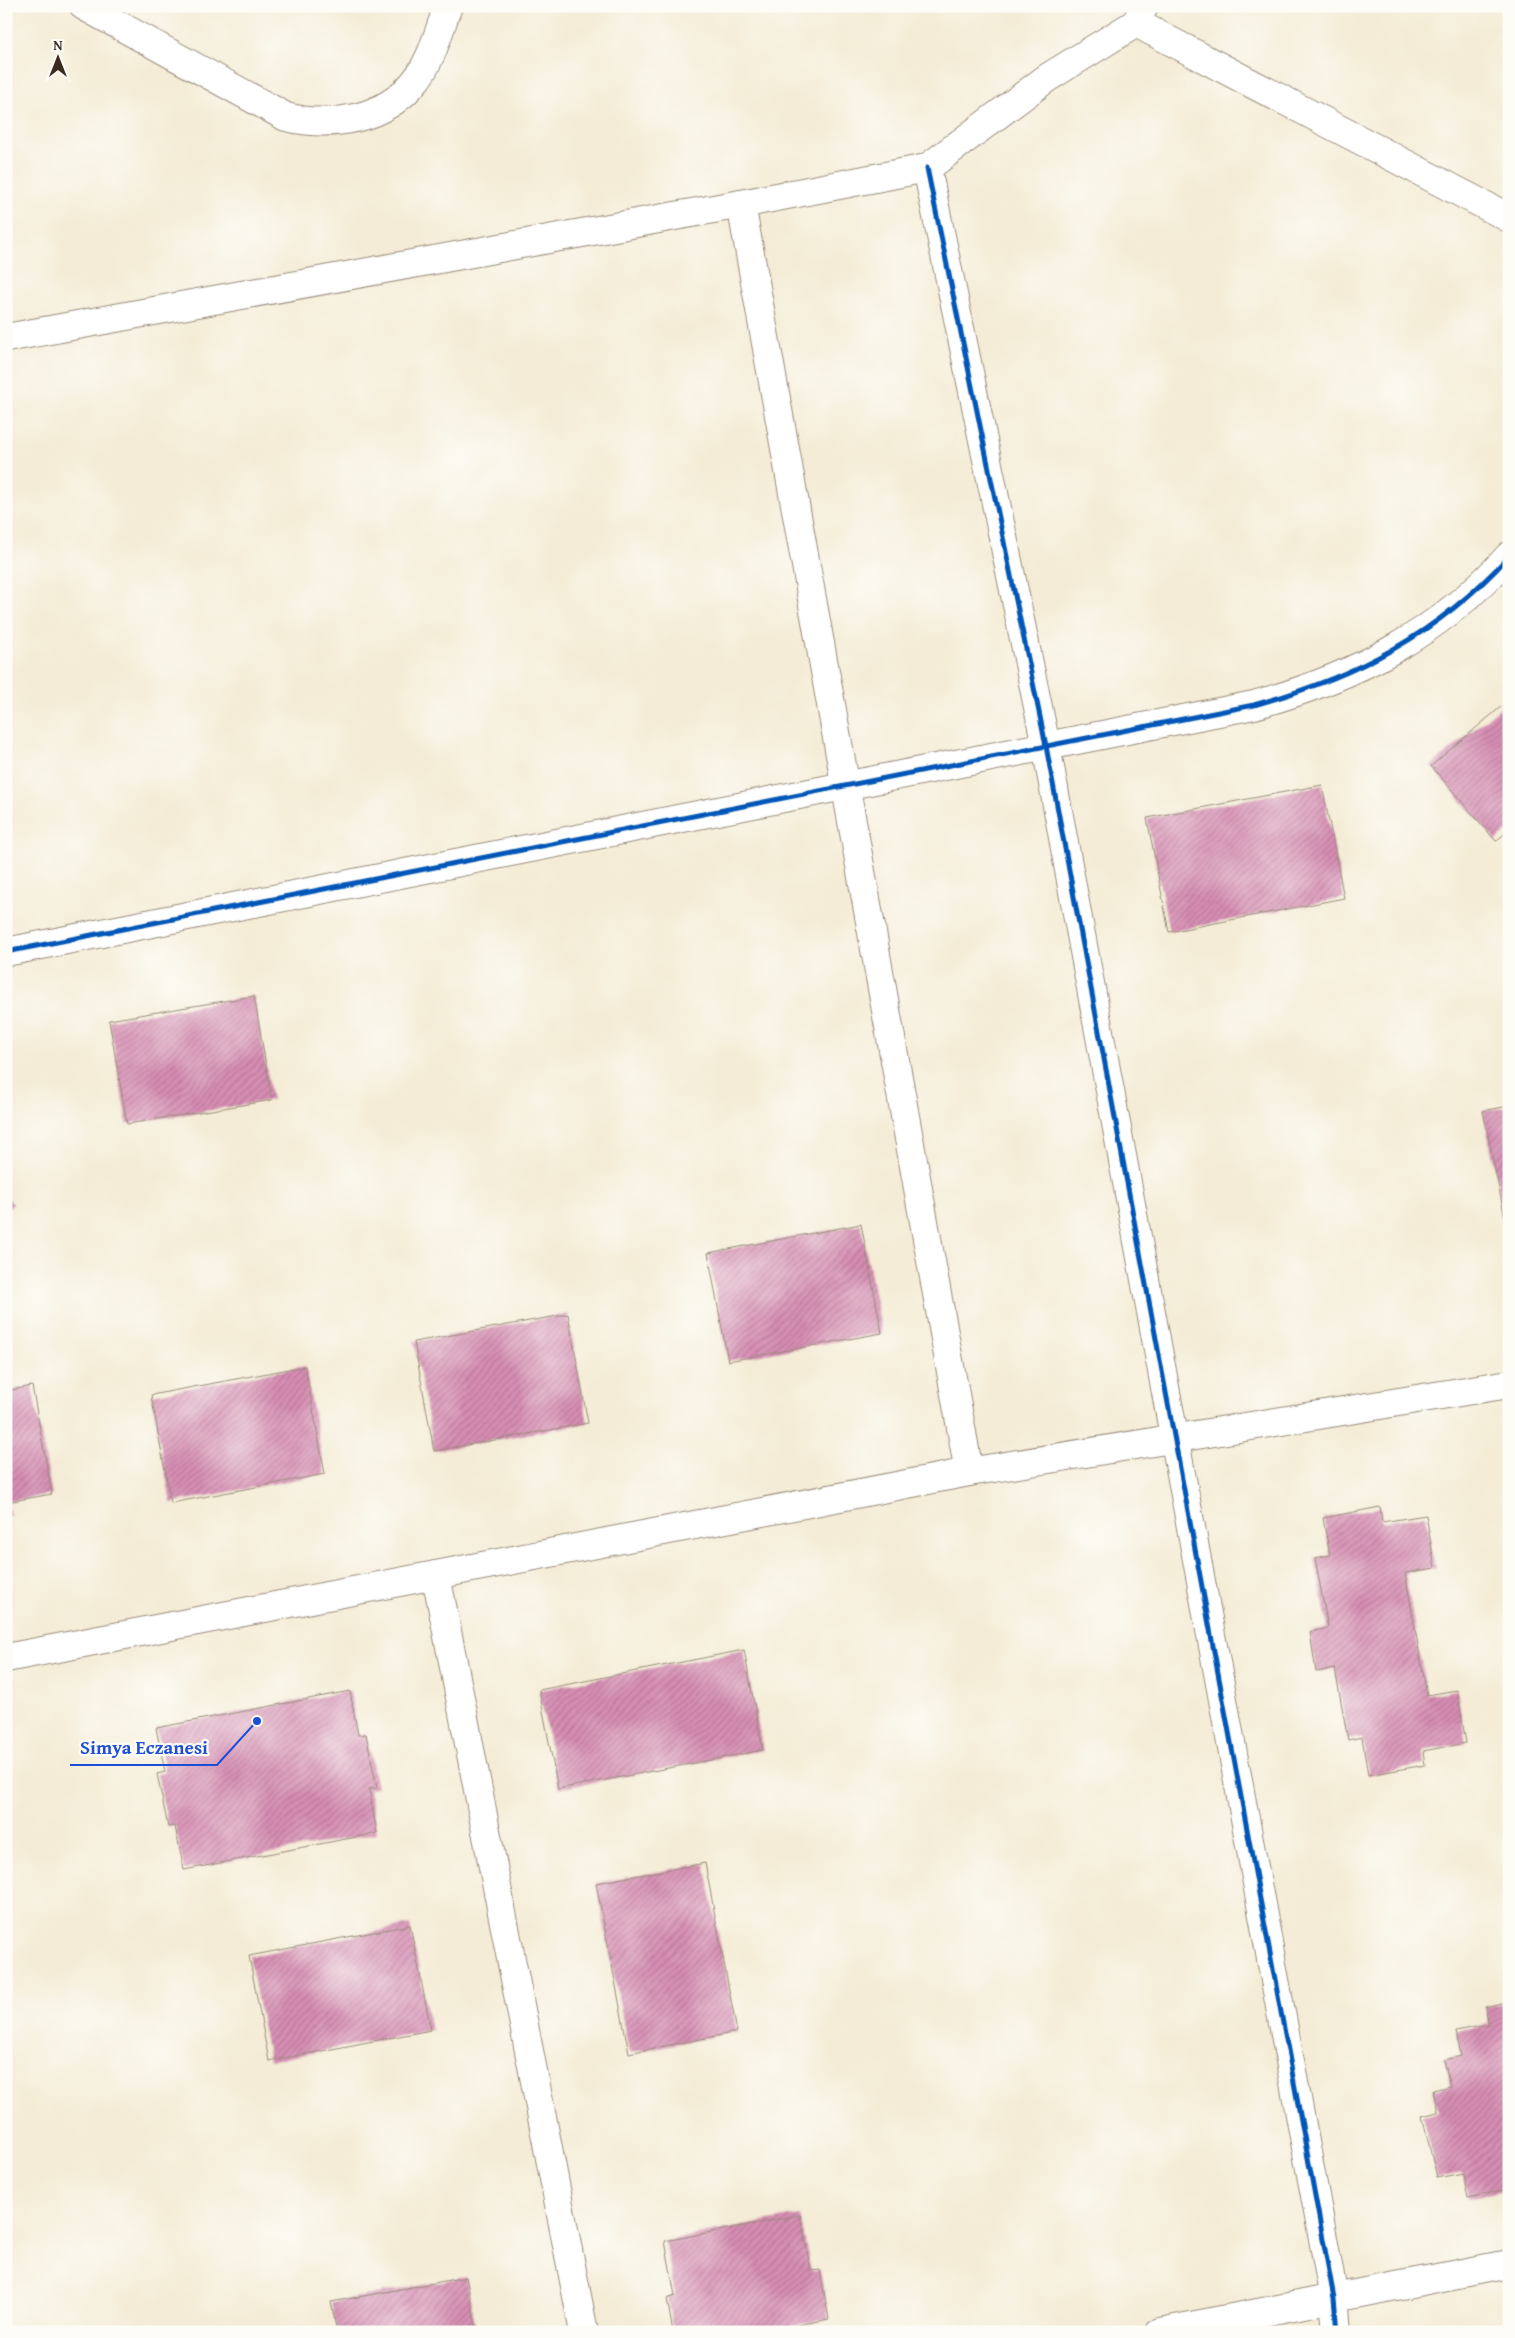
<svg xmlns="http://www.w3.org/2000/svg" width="1515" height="2338" viewBox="0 0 1515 2338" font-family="'Gentium Book Plus',serif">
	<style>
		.building { fill: url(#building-hatch) }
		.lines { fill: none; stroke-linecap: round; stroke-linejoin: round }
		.minor-casing { stroke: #988b7a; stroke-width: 30 }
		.minor { stroke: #fff; stroke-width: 28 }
		.cycleway-casing { stroke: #fdfcf7; stroke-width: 8 }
		.cycleway { stroke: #0057b8; stroke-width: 5 }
		.leader { fill: none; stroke: #1d4ed8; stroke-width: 2 }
		.callout-dot { fill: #1d4ed8; stroke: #fdfcf7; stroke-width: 2 }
		.callout-label { font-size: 19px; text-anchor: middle; font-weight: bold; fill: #1d4ed8; stroke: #fdfcf7; stroke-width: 4.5; stroke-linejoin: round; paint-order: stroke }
	</style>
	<defs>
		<pattern id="building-hatch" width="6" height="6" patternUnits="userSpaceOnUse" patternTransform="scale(1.25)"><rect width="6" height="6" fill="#d78eb4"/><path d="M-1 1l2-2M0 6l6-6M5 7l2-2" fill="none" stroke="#b07492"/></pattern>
	</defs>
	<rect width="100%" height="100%" fill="#fdfcf7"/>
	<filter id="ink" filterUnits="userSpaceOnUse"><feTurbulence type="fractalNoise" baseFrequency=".02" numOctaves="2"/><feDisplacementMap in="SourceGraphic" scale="10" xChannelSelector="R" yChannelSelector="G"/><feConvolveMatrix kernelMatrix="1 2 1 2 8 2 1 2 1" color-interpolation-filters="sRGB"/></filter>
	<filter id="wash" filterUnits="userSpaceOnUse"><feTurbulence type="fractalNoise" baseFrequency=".0096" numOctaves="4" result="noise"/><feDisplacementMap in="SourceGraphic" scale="20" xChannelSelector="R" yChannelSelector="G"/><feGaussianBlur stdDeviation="1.12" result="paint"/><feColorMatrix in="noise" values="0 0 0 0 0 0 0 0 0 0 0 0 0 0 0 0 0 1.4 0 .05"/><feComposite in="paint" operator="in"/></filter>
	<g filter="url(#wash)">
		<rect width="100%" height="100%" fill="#f4ecd6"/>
		<g id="blocks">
			<g class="building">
				<polygon points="1509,700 1509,830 1496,841 1431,766"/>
				<polygon points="1322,785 1344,898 1169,932 1147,818"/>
				<polygon points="254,996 272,1100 127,1124 109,1020"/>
				<polygon points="1509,1106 1509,1222 1506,1223 1483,1111"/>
				<polygon points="6,1196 13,1204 6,1210"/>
				<polygon points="861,1224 882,1333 728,1361 708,1253"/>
				<polygon points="568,1314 588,1423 434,1451 414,1342"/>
				<polygon points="305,1366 325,1474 171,1503 151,1395"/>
				<polygon points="32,1386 52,1494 7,1502 10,1515 6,1515 6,1391"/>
				<polygon points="1380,1507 1382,1522 1426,1515 1435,1568 1405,1573 1427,1695 1457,1690 1466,1743 1423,1751 1425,1765 1368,1775 1362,1737 1348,1740 1335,1669 1316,1672 1310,1632 1328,1628 1315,1558 1330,1555 1323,1518"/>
				<polygon points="744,1650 763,1750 558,1789 539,1690"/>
				<polygon points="350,1691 358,1735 366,1734 377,1788 369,1789 377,1833 184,1870 175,1826 168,1827 157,1774 165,1772 156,1728"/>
				<polygon points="705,1863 737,2032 629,2053 596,1883"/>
				<polygon points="410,1925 431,2030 269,2061 249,1956"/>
				<polygon points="1509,2001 1509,2189 1468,2198 1463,2173 1437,2178 1422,2116 1438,2112 1433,2090 1450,2086 1444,2060 1461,2056 1456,2031 1489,2024 1485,2007"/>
				<polygon points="800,2215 811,2271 820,2270 829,2319 763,2332 673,2332 667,2299 675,2296 665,2241"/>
				<polygon points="466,2277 477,2332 337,2332 331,2302"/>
			</g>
		</g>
	</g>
	<g filter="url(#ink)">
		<use href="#blocks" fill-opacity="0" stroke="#988b7a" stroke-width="1"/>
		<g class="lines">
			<g class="minor-casing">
				<g id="minor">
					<path d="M84,6L286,117C331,128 385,120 416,80C432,60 439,30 448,6"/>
					<polyline points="1136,23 1509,218"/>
					<polyline points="927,168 1046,746 1334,2298 1337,2332"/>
					<polyline points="741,204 969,1472"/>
					<polyline points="6,338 741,204 927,168 1047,78 1136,23 1144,6"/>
					<path d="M6,952L1254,705C1355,677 1437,635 1509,556"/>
					<polyline points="436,1575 584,2332"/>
					<polyline points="6,1658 969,1472 1509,1384"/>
					<polyline points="1160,2332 1509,2264"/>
				</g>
			</g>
			<use href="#minor" class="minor"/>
			<g class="cycleway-casing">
				<g id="cycleway">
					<polyline points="927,168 1046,746 1334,2298 1337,2332"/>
					<path d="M6,952L1254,705C1355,677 1437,635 1509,556"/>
				</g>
			</g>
			<use href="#cycleway" class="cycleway"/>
		</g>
	</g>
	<path class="leader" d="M257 1721L217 1765H70"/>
	<circle class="callout-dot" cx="257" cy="1721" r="5"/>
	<g class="callout-label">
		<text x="144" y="1754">Simya Eczanesi</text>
	</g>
	<rect width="1515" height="2338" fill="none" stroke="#fdfcf7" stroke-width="25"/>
	<g transform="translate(58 58)" stroke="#fdfcf7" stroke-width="4" paint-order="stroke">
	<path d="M0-4L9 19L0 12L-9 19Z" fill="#3b2a1e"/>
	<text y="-8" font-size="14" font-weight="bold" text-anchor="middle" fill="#3b2a1e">N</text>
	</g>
</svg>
